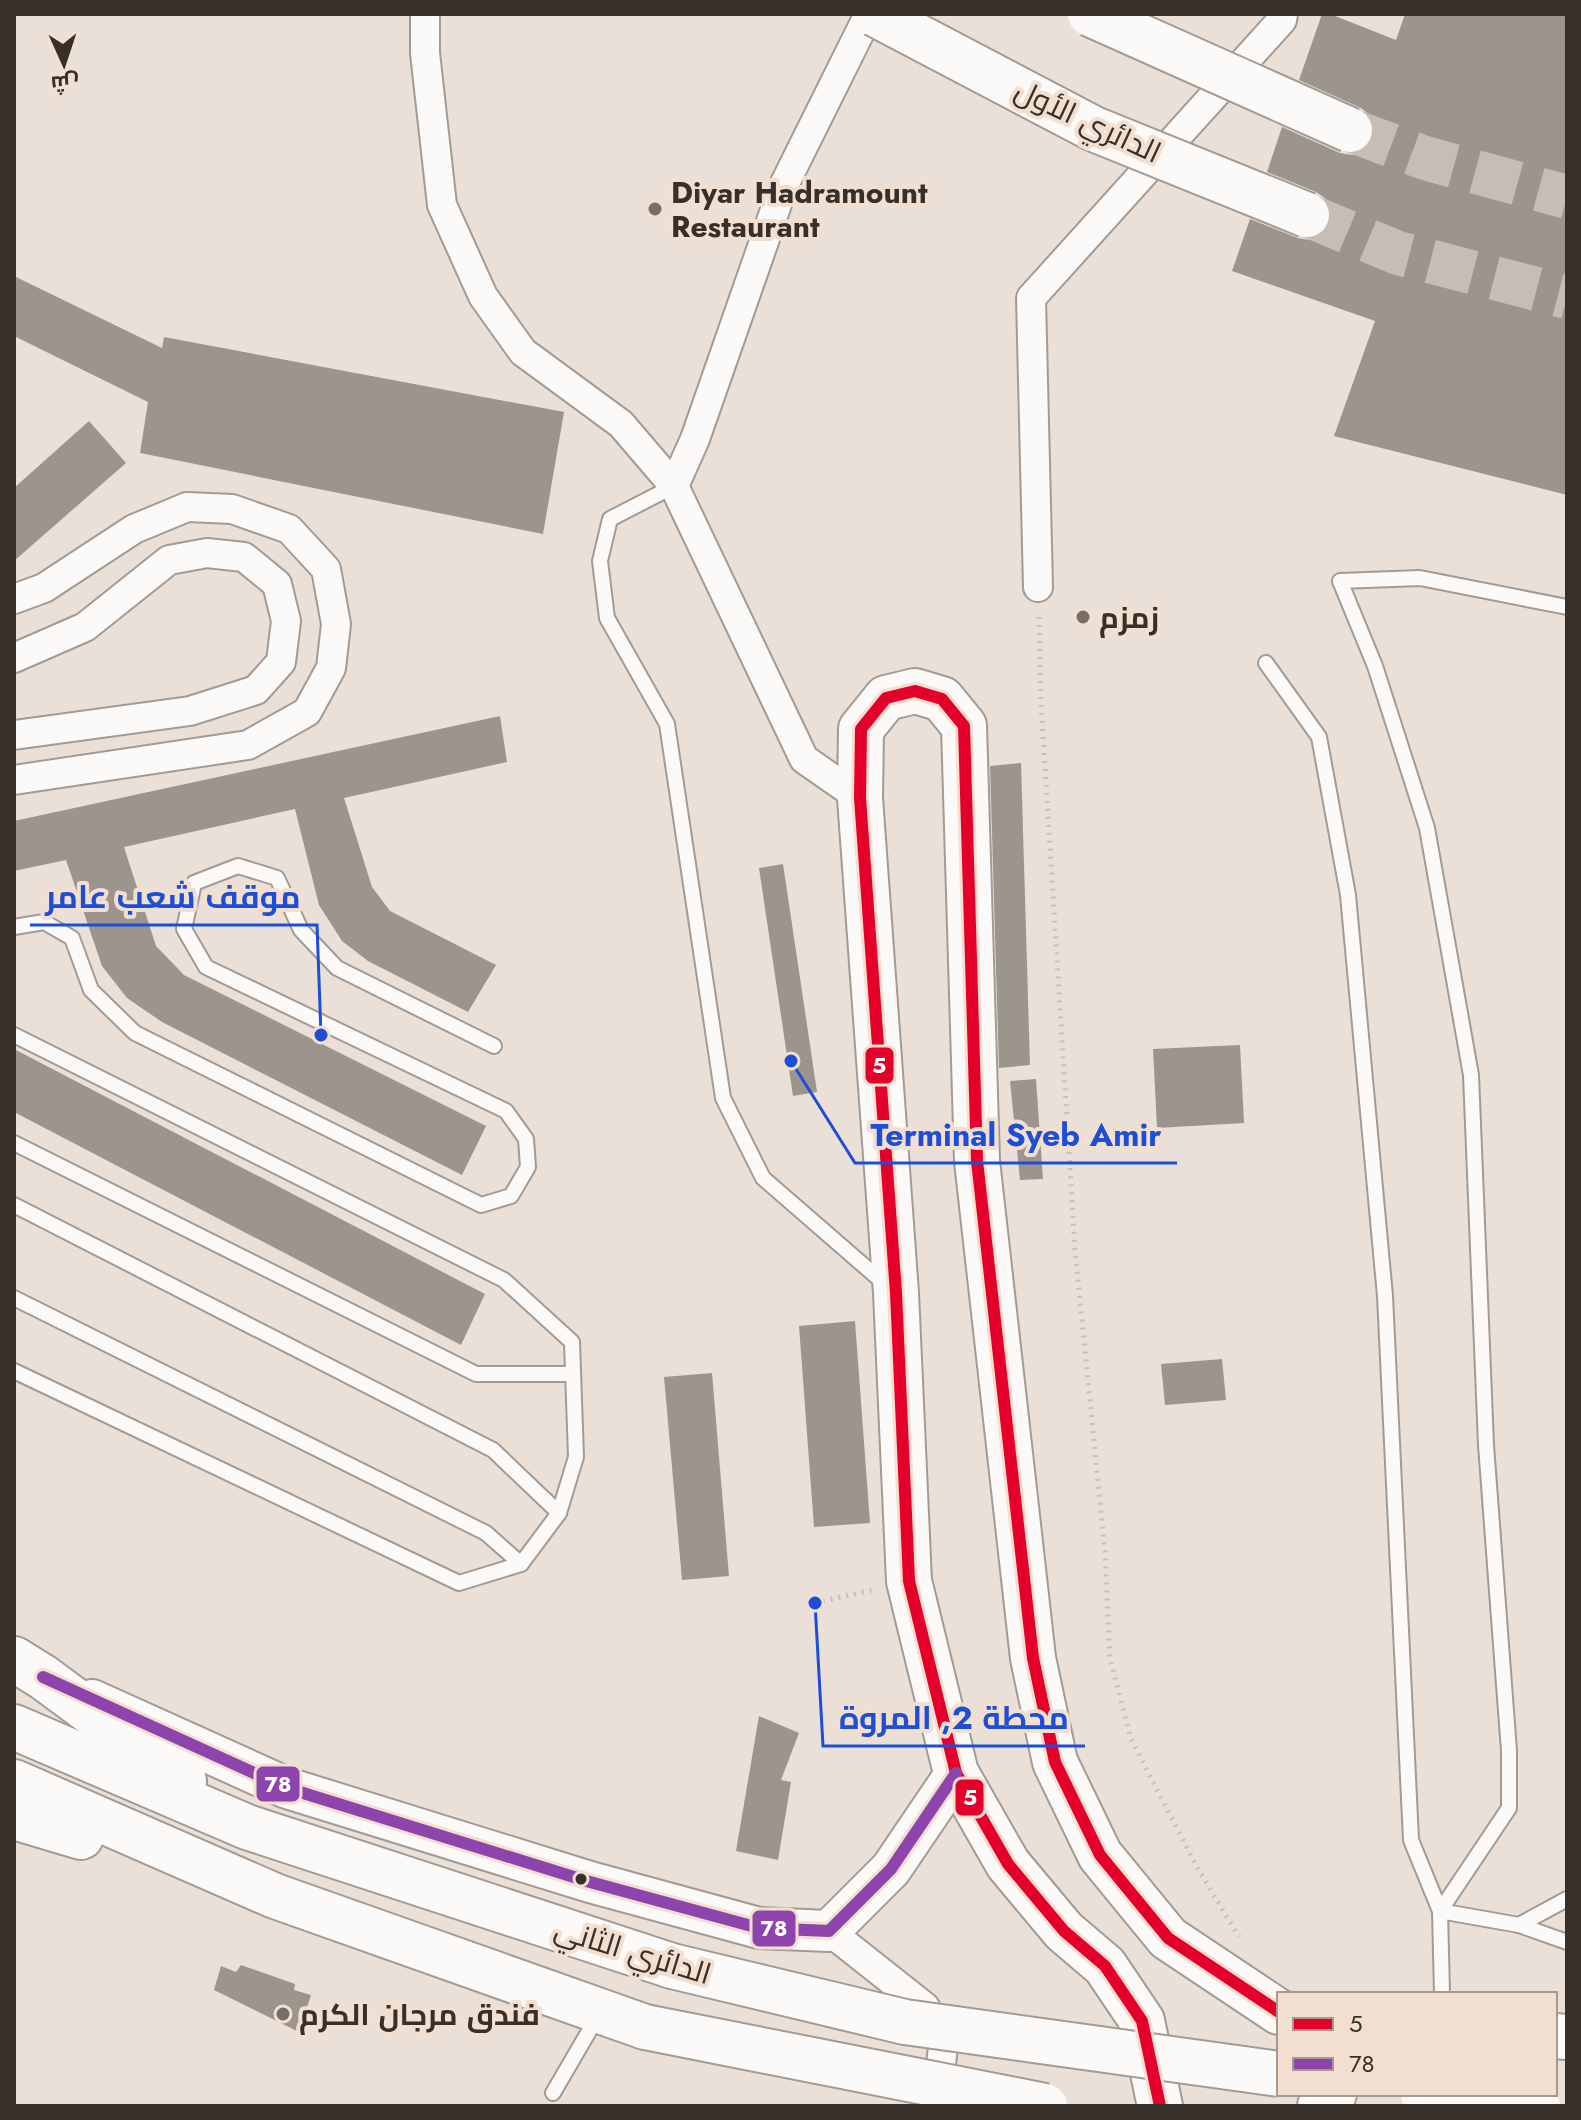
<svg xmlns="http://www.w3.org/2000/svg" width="1581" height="2120" viewBox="0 0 1581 2120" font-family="Jost,Cairo,sans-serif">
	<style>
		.building { fill: #9b958e }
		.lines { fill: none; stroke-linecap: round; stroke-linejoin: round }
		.highway-tunnel { stroke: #c6bdb5; stroke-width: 44; stroke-dasharray: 44 22; stroke-linecap: butt }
		.lane-casing { stroke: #a29b95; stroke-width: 18 }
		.street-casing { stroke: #a29b95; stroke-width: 32 }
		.secondary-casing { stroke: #a29b95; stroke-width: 44 }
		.primary-casing { stroke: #a29b95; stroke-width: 48 }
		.highway-casing { stroke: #a29b95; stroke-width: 48 }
		.path { stroke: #c6c1bf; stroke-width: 5; stroke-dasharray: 2 6; stroke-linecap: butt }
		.lane { stroke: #fcfaf9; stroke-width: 14 }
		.street { stroke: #fcfaf9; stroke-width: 28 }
		.secondary { stroke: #fcfaf9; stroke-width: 40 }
		.primary { stroke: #fcfaf9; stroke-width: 44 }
		.highway { stroke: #fcfaf9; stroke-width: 44 }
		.highway-bridge-casing { stroke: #a29b95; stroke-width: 48; stroke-linecap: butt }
		.highway-bridge { stroke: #fcfaf9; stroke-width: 44 }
		.bus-1-casing { stroke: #f2dfd0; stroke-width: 18 }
		.bus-2-casing { stroke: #f2dfd0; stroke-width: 18 }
		.bus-1 { stroke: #e4002b; stroke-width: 12 }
		.bus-2 { stroke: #8e44ad; stroke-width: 12 }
		.poi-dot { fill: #766e67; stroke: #f2dfd0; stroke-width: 3 }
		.bus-dot { fill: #37302a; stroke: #f2dfd0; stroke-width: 3 }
		.labels { text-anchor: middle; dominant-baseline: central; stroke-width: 8; stroke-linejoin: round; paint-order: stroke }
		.street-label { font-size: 30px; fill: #37302a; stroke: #f2dfd0 }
		.poi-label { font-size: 30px; font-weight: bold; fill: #37302a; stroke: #f2dfd0; text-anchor: start }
		.leader { fill: none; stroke: #1d4ed8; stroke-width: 3 }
		.callout-dot { fill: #1d4ed8; stroke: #f2dfd0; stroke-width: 3 }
		.callout-label { font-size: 32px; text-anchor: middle; font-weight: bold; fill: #1d4ed8; stroke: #f2dfd0; stroke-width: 8; stroke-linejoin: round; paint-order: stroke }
		.line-badge { stroke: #f2dfd0; stroke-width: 3 }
		.badge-label { font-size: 22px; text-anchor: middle; font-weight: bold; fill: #fff }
	</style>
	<rect width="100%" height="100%" fill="#eae0d8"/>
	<g class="building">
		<polygon points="1322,14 1330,14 1396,40 1405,14 1567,14 1567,495 1334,436 1375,321 1232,271 1250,219 1298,238 1310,240 1322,235 1330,224 1332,211 1326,199 1316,192 1267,172 1282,127 1340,153 1352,155 1364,151 1373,139 1375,127 1371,116 1361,108 1299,80"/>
		<polygon points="14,276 162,348 164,337 564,412 543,534 140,453 148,402 14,336"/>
		<polygon points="89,421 126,463 14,561 14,488"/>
		<polygon points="500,716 507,762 344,798 372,887 390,911 496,965 468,1012 368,961 342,941 319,905 295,809 124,847 156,946 184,975 486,1126 462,1175 162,1022 127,998 102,966 66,860 14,871 14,821"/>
		<polygon points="1021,763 1030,1065 999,1068 990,766"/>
		<polygon points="783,864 817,1092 793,1096 759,868"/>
		<polygon points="1240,1045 1244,1123 1157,1128 1153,1049"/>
		<polygon points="14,1049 485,1294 461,1345 14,1112"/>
		<polygon points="1036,1079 1043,1179 1020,1180 1010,1081"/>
		<polygon points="855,1321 870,1523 814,1527 799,1326"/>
		<polygon points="1222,1359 1226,1400 1165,1405 1161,1364"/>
		<polygon points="712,1373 729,1576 682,1580 664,1377"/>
		<polygon points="759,1716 799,1733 781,1780 791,1782 778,1860 736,1851"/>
		<polygon points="241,1965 295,1984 294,1990 311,1995 299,2032 214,1990 221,1966 236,1972"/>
	</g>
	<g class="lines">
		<g class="highway-tunnel">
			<polyline points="1350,130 1425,158 1567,197"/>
			<polyline points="1307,215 1398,253 1567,297"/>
		</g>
		<g class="lane-casing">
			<g id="lane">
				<polyline points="674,486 610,519 600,561 607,618 667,724 723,1098 763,1178 885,1284"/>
				<polyline points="1266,663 1319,737 1348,895 1385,1296 1411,1840 1440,1911 1519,1925 1567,1899"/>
				<polyline points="14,927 44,922 72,938 91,990 135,1033 481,1205 511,1196 528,1167 526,1139 506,1111 206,967 184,929 194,883 238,866 277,878 301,930 337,968 494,1046"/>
				<polyline points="14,1035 504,1280 572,1342 576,1457 559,1513 521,1564 459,1583 14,1371"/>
				<polyline points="14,1143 476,1374 572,1374"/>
				<polyline points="14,1205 493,1450 559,1513"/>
				<polyline points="14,1298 486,1533 521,1564"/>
				<polyline points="1519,1925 1567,1942"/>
				<polyline points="1442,1994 1440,1911 1509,1808 1509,1751 1486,1445 1471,1075 1427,828 1375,666 1340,581 1420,578 1567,607"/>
				<polyline points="553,2093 599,2014"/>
			</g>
		</g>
		<g class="street-casing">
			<g id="street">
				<polyline points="425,14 425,53 442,205 483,296 523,352 621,424 674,486 804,759 860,798"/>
				<polyline points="674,486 695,439 783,187 869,14"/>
				<polyline points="1038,587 1031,298 1282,20 1283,14"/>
				<polyline points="14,599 44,588 134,529 187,507 232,509 289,529 326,569 336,624 331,668 307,712 248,745 14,780"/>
				<polyline points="14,658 85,627 169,560 207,553 244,557 277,584 286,621 281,662 256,690 190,711 14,735"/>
				<polyline points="829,1931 925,2007 943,2047 937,2099"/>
			</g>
		</g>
		<g class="secondary-casing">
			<polyline id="secondary" points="92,1700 287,1788 590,1882 759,1928 829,1931 891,1869 956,1773"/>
		</g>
		<g class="primary-casing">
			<g id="primary">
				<polyline points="1160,2106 1142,2021 1105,1966 1064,1931 1008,1864 956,1773 909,1581 896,1293 860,798 861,729 886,698 915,691 942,699 964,726 977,1161 1033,1658 1055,1762 1100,1855 1168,1938 1279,2012"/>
				<polyline points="1320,2106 1334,2094"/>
			</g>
		</g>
		<g class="highway-casing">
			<g id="highway">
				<polyline points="14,1659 43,1677 184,1781"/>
				<polyline points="14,1727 247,1827 672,1966"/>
				<polyline points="14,1782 275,1896 645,2027"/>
				<polyline points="14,1817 81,1837"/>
				<polyline points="1555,2036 1567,2037"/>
			</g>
		</g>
		<g class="path">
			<polyline points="1039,617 1041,702 1075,1249 1105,1553 1110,1659 1131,1739 1197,1867 1239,1937"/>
			<polyline points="815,1603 872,1590"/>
		</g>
		<use href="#lane" class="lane"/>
		<use href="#street" class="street"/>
		<use href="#secondary" class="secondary"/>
		<use href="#primary" class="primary"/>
		<use href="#highway" class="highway"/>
		<g class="highway-bridge-casing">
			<g id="highway-bridge">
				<polyline points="875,14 1094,129 1307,215"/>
				<polyline points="1090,14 1350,130"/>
				<polyline points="672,1966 905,2022 1279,2074"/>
				<polyline points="645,2027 1045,2106"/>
				<polyline points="1423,2094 1538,2106"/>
			</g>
		</g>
		<use href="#highway-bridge" class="highway-bridge"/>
		<g class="bus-1-casing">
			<polyline id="bus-1" points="1160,2106 1142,2021 1105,1966 1064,1931 1008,1864 956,1773 909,1581 896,1293 860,798 861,729 886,698 915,691 942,699 964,726 977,1161 1033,1658 1055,1762 1100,1855 1168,1938 1279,2012"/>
		</g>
		<g class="bus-2-casing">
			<polyline id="bus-2" points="43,1677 287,1788 590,1882 759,1928 829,1931 891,1869 956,1773"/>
		</g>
		<use href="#bus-1" class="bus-1"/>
		<use href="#bus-2" class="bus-2"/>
	</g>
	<g class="poi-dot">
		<circle cx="655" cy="209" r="8"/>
		<circle cx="1083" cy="617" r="8"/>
		<circle cx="283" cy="2014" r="8"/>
	</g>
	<circle class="bus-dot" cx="581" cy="1879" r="7"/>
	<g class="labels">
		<g class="street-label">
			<text transform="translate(1088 121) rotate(25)">الدائري الأول</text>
			<text transform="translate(633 1951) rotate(17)">الدائري الثاني</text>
		</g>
		<g class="poi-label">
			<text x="671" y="192">Diyar Hadramount<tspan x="671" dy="34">Restaurant</tspan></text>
			<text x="1099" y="617">زمزم</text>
			<text x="299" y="2014">فندق مرجان الكرم</text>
		</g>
	</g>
	<path class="leader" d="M321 1035L317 925H30M791 1061L855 1163H1177M815 1603L823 1746H1085"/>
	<g class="callout-dot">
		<circle cx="321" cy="1035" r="8"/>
		<circle cx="791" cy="1061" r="8"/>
		<circle cx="815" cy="1603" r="8"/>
	</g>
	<g class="callout-label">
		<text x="173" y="908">موقف شعب عامر</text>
		<text x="1016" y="1146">Terminal Syeb Amir</text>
		<text x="954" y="1729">محطة 2, المروة</text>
	</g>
	<g class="line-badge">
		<rect x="864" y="1046" width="31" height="39" rx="8" fill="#e4002b"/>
		<rect x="255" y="1765" width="46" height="38" rx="8" fill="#8e44ad"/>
		<rect x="954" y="1778" width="31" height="39" rx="8" fill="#e4002b"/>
		<rect x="751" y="1909" width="46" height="39" rx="8" fill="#8e44ad"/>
	</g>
	<g class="badge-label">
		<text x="879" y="1073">5</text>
		<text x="278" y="1792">78</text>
		<text x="970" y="1805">5</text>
		<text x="774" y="1936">78</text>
	</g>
	<rect width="1581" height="2120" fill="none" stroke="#37302a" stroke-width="32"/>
	<rect x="1277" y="1992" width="280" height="104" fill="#f2dfd0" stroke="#a7998e" stroke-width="2"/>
	<rect x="1293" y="2018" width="40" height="12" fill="#e4002b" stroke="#a7998e" stroke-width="2"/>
	<text x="1349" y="2032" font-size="24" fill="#37302a">5</text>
	<rect x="1293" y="2058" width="40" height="12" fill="#8e44ad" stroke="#a7998e" stroke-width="2"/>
	<text x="1349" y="2072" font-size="24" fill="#37302a">78</text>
	<g transform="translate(64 64) rotate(177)" stroke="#f2dfd0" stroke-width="6" paint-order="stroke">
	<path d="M0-6L14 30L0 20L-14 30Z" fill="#37302a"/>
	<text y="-12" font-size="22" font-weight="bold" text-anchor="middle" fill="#37302a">ش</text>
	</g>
</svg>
